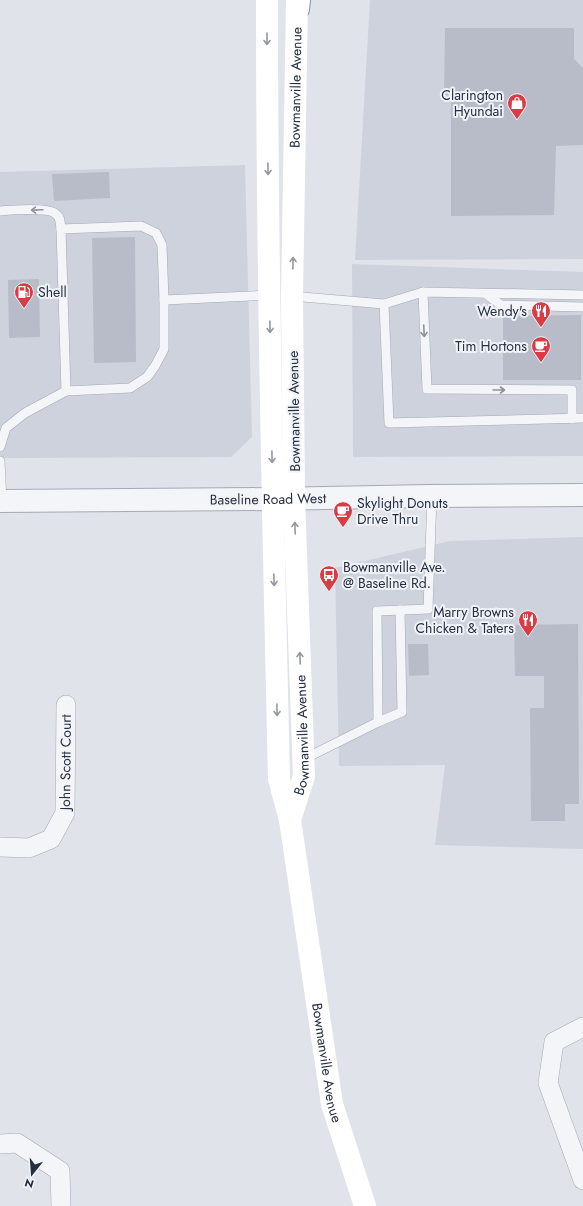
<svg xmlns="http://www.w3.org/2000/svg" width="583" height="1206" viewBox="0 0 583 1206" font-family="Jost,sans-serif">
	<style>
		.built { fill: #ced2dd }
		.building { fill: #b7bcc8 }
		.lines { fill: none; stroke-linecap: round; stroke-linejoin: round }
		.service-casing { stroke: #a5a9b5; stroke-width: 10 }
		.minor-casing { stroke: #a5a9b5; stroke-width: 20 }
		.tertiary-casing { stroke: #a5a9b5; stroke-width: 24 }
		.motorway-casing { stroke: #868fa2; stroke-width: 24 }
		.service { stroke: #f3f5f8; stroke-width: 9 }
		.minor { stroke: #f3f5f8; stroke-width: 19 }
		.tertiary { stroke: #f3f5f8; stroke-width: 22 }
		.secondary { stroke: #fff; stroke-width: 22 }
		.motorway { stroke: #fff; stroke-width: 22 }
		.oneway { stroke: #9397a1 }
		.oneway2 { stroke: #8d929e }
		.labels { text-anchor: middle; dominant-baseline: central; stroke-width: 4; stroke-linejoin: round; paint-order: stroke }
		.street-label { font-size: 14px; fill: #272f43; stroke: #f0f3f8 }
		.poi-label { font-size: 14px; fill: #272f43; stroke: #f0f3f8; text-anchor: end }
	</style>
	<rect width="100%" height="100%" fill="#e0e3ea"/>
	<g class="built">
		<polygon points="370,0 583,0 583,259 355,260"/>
		<polygon points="245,165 252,437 231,457 0,458 0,172"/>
		<polygon points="352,264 583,272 583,456 353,457"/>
		<polygon points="583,537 583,849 435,845 445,765 339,766 335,568 450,541"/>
	</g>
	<g class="building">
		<polygon points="445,28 574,28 574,59 583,68 583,145 556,146 554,215 451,216 451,95 444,95"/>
		<polygon points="109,172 110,198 54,201 52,174"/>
		<polygon points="135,237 136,362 94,363 92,238"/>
		<polygon points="39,279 40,337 9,338 8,280"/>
		<polygon points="581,315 581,380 503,380 503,316"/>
		<polygon points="578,624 579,804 565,804 565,821 531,821 530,708 544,708 544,676 515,676 514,625"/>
		<polygon points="408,644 428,644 429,675 409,676"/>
	</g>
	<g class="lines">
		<g class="service-casing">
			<g id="service">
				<path d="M0,211C11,210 49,207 56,214C61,218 60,223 61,229"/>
				<polyline points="423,292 427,389 572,390 572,419"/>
				<polyline points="486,294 501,305 583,307"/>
				<polyline points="291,296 384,304 423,292 583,295"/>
				<polyline points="384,304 389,423 583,418"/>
				<polyline points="66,391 130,388 147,377 155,366 164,349 164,300"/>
				<polyline points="0,447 6,428 25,413 66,391 61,229 141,226 156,233 162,245 164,300 270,295"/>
				<polyline points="0,461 2,501"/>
				<polyline points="378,722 402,712 400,610"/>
				<polyline points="304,759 378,722 377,611 428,609 432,496"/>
			</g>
		</g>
		<g class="minor-casing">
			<g id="minor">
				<path id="s1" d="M0,847L29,848L51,839L65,813L66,705"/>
				<polyline points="583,1027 554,1042 548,1083 583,1180"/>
				<polyline points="0,1144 17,1143 60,1171 61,1206"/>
			</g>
		</g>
		<g class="tertiary-casing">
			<g id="tertiary">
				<path id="s2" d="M0,501L272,499L429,496L583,495"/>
			</g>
		</g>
		<g class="motorway-casing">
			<polyline id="motorway" points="298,9 299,0"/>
		</g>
		<use href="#service" class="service"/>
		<use href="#minor" class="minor"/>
		<use href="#tertiary" class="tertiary"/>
		<g class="secondary">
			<path id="s3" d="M267,0C267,260 273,520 279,779L290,820L332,1104L365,1206"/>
			<path id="s4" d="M290,820L304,776L294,498L292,296L297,0"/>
		</g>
		<use href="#motorway" class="motorway"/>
	</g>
	<defs><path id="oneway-shaft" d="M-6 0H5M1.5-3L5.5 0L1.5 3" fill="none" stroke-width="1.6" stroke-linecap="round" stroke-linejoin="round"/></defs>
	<g class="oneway">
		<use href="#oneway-shaft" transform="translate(267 39) rotate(90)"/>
		<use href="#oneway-shaft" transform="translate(268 169) rotate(89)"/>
		<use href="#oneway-shaft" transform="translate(293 263) rotate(-89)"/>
		<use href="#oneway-shaft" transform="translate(270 327) rotate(89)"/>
		<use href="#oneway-shaft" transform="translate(272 457) rotate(89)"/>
		<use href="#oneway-shaft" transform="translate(295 528) rotate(-92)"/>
		<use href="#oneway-shaft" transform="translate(274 580) rotate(89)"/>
		<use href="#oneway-shaft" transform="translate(300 658) rotate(-92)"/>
		<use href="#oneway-shaft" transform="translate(277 710) rotate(89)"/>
	</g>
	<g class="oneway2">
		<use href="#oneway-shaft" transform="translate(37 210) rotate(178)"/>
		<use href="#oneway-shaft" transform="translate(424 331) rotate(87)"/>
		<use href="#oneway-shaft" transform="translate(499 390)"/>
	</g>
	<defs>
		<g id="shop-pin" transform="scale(1)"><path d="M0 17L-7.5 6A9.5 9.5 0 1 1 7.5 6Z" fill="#da3b45" stroke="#f0f3f8"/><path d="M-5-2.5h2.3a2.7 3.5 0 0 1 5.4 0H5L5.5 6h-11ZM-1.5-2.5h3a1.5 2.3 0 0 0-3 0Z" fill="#fff"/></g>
		<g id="fuel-pin" transform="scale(1)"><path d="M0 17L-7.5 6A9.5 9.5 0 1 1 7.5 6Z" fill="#da3b45" stroke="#f0f3f8"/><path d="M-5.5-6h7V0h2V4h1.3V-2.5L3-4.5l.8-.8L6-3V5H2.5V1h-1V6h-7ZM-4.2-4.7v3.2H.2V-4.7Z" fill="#fff"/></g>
		<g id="restaurant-pin" transform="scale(1)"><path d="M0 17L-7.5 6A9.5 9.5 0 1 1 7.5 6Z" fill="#da3b45" stroke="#f0f3f8"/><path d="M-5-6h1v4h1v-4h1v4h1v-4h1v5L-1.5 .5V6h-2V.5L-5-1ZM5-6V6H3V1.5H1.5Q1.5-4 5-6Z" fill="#fff"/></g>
		<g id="cafe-pin" transform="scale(1)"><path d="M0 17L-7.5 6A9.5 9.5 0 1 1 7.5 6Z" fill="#da3b45" stroke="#f0f3f8"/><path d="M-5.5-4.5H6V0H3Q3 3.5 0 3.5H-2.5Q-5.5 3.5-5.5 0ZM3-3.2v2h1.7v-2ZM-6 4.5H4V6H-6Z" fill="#fff"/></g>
		<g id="bus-pin" transform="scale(1)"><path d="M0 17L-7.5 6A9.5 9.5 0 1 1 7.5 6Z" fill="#da3b45" stroke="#f0f3f8"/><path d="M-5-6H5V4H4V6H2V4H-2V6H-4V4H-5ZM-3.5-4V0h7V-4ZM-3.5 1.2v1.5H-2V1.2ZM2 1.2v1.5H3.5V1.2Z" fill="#fff"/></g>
	</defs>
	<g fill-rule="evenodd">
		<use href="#shop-pin" x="517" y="103"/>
		<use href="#fuel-pin" x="24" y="292"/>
		<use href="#restaurant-pin" x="541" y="311"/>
		<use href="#cafe-pin" x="541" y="346"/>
		<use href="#cafe-pin" x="343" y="511"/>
		<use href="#bus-pin" x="329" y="575"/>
		<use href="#restaurant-pin" x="528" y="620"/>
	</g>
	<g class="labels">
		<g class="street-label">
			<text stroke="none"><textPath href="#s4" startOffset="735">Bowmanville Avenue</textPath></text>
			<text transform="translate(294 411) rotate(-91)">Bowmanville Avenue</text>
			<text stroke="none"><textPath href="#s2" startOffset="268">Baseline Road West</textPath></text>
			<text stroke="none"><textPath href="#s4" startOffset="87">Bowmanville Avenue</textPath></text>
			<text stroke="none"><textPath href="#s1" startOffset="133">John Scott Court</textPath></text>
			<text stroke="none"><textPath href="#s3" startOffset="1067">Bowmanville Avenue</textPath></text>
		</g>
		<g class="poi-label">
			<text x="503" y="95">Clarington<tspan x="503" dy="16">Hyundai</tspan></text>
			<text x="38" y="292" text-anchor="start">Shell</text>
			<text x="527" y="311">Wendy's</text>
			<text x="527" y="346">Tim Hortons</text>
			<text x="357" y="503" text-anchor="start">Skylight Donuts<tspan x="357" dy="16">Drive Thru</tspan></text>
			<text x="343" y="567" text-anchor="start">Bowmanville Ave.<tspan x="343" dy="16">@ Baseline Rd.</tspan></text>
			<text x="514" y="612">Marry Browns<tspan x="514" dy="16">Chicken &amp; Taters</tspan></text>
		</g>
	</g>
	<g transform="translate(32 1174) rotate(197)" stroke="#f0f3f8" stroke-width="3" paint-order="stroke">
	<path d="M0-3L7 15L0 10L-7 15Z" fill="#272f43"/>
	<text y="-6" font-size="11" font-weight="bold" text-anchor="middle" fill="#272f43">N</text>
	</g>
</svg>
